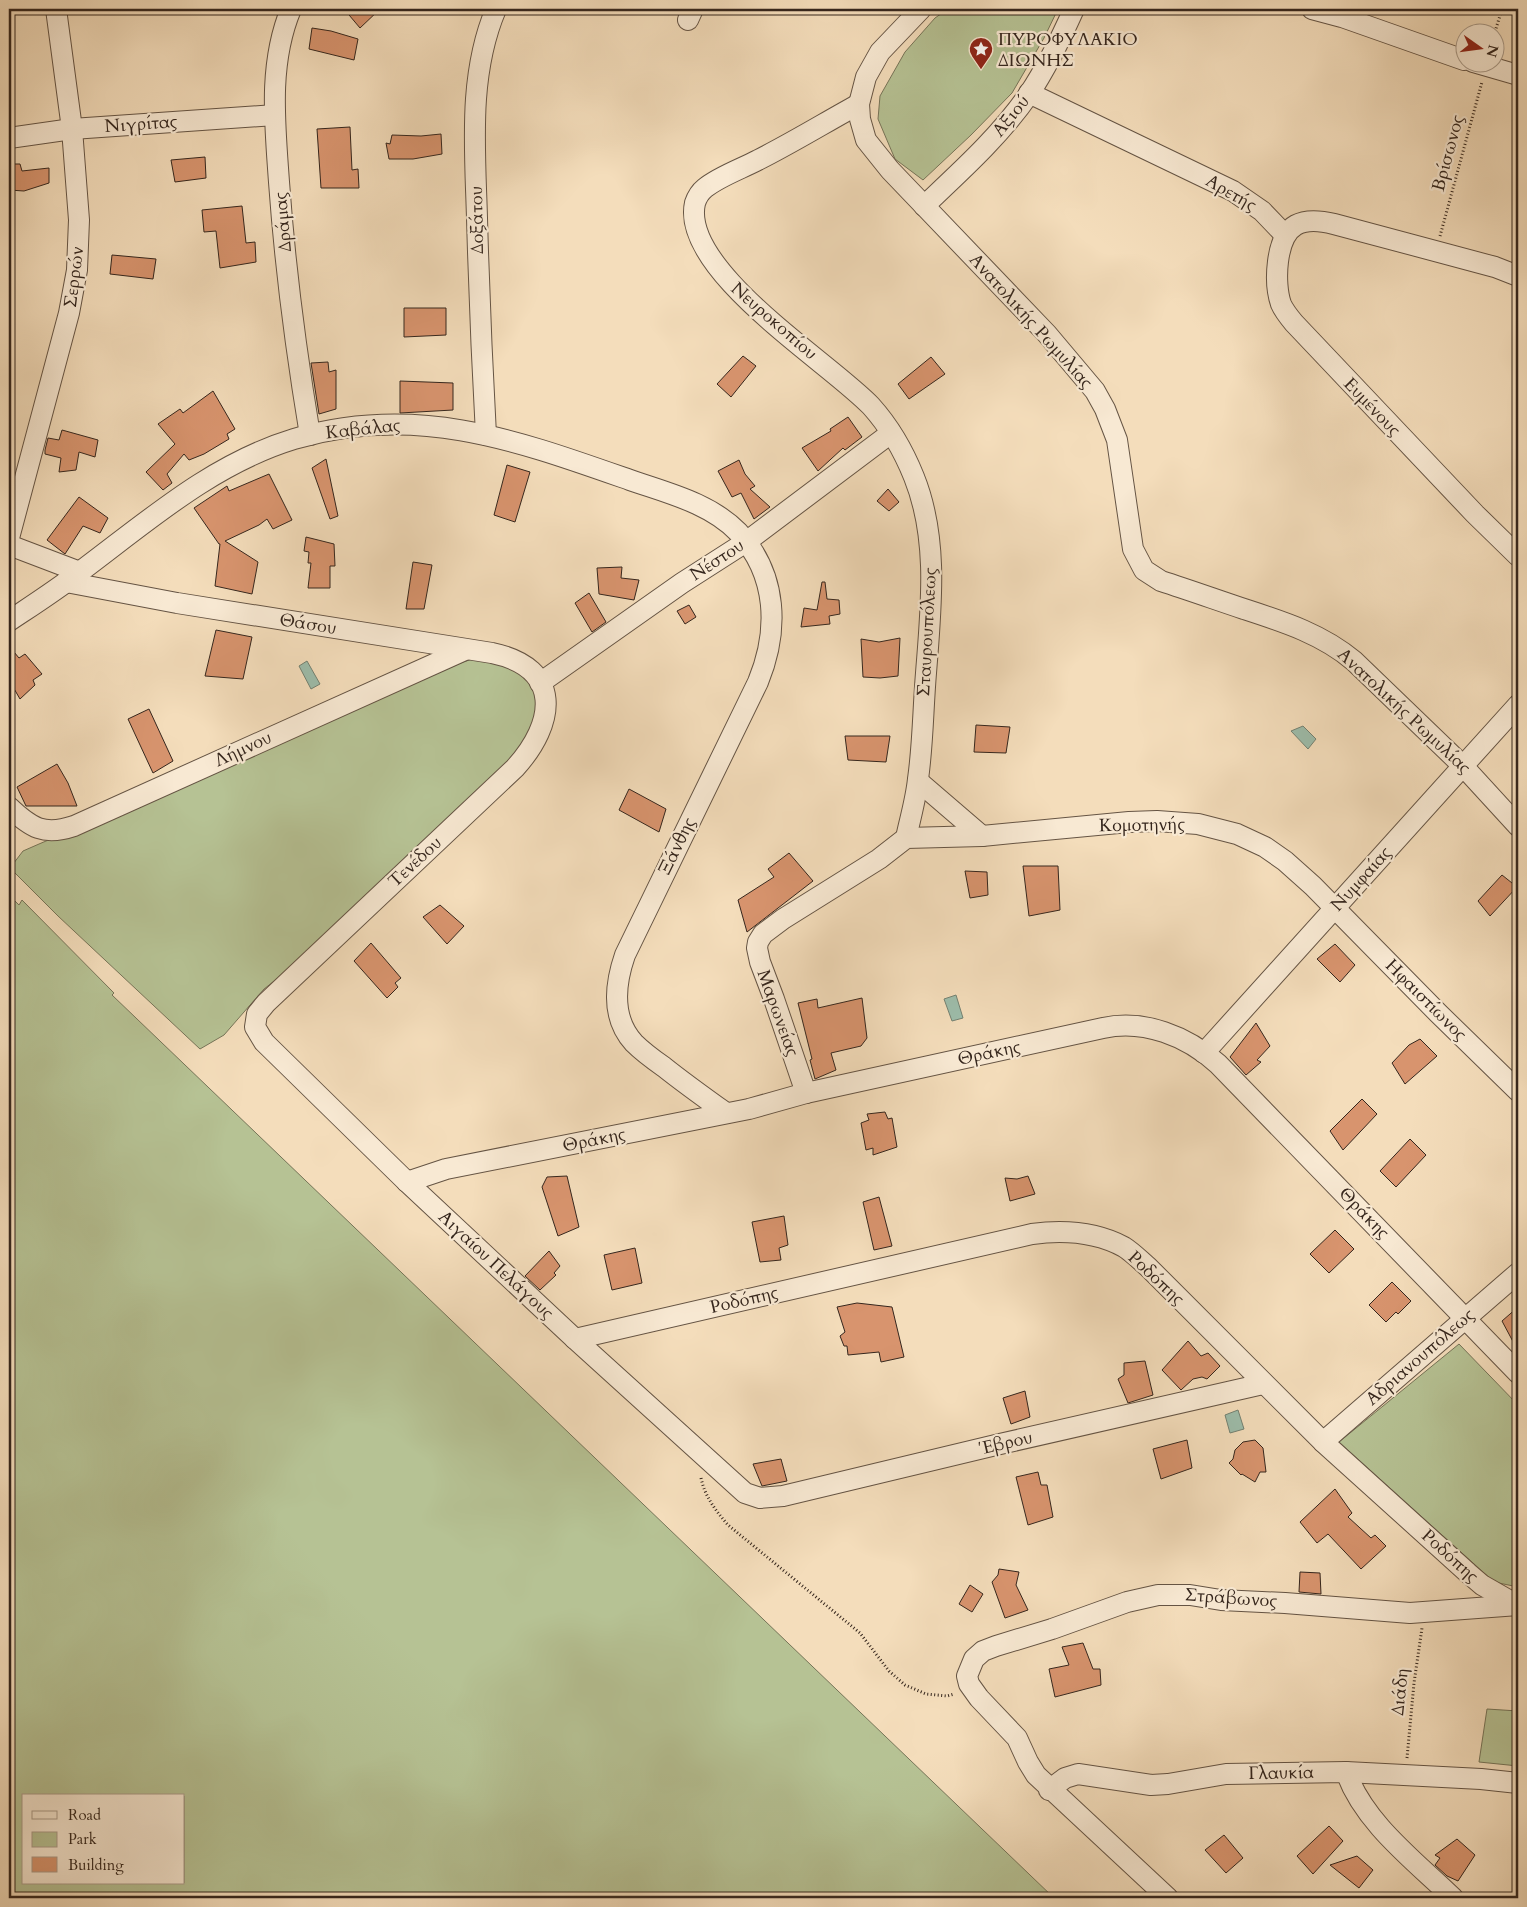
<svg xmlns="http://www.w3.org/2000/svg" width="1527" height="1907" viewBox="0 0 1527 1907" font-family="Cardo,serif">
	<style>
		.green { fill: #b6c294; stroke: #767458; fill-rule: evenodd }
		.water { fill: #9dbdab; stroke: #738172 }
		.building { fill: #d8946e; stroke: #35261d }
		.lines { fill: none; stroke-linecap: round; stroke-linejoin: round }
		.minor-casing { stroke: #655444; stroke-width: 22 }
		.path { stroke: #35261d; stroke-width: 3; stroke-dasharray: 1 2.5; stroke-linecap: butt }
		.minor { stroke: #f8e9d3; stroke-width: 20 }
		.labels { text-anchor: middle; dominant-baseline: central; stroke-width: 4.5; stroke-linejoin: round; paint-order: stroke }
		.poi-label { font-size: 18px; fill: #35261d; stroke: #f8e9d3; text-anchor: start }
		.street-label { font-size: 18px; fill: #35261d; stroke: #f8e9d3 }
	</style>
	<rect width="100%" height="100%" fill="#f4ddbb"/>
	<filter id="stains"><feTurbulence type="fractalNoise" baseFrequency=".004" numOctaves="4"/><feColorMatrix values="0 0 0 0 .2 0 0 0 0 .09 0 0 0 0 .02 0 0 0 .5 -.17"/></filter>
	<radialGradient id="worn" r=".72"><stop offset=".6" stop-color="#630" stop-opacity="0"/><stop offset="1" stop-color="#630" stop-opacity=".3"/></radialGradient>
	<g class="green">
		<polygon points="948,9 1058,9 1044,38 1012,93 971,135 923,180 895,159 878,119 880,96 905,52 935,18"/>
		<polygon points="482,656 520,671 539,694 527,750 305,957 264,989 224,1035 200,1049 58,916 10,868 23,851 39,844 306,731 463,662"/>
		<path d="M9,895L19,905L22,900L114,993L112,995L1054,1898H9ZM24,1796H184V1883H24Z"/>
		<polygon points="1459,1344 1518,1405 1518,1587 1494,1582 1339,1442"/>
		<polygon points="1487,1709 1518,1711 1518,1766 1479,1762"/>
	</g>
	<g class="water">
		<polygon points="307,661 320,684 311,689 299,666"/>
		<polygon points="1303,726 1316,739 1308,749 1291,731"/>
		<polygon points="956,995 963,1018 952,1021 944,999"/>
		<polygon points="1238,1410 1244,1429 1230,1433 1225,1415"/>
	</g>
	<g class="building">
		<polygon points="344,9 380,9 360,28"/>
		<polygon points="312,28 331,31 358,39 354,60 309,49"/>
		<polygon points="350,127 352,170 358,169 359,188 321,188 317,129"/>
		<polygon points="441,134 442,154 413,159 389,159 386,143 390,144 392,135 421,136"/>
		<polygon points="205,157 206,178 175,182 171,160"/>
		<polygon points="9,164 20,164 22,171 49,168 49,183 24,191 9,190"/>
		<polygon points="242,206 246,243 255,242 256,262 220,268 216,231 204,232 202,210"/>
		<polygon points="112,255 156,259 153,279 110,274"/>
		<polygon points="404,308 446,308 446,335 404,337"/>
		<polygon points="743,356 756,366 731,397 717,384"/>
		<polygon points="931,357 945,374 909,399 898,384"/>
		<polygon points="328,362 329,372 336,370 336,409 319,414 311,363"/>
		<polygon points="400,381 453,383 453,410 400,413"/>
		<polygon points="213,391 235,429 227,434 229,439 204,454 189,460 184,454 167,474 172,483 163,490 146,472 175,444 158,424 180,409 183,413"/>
		<polygon points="848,417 862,437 845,450 843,448 818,471 802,448 831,431 830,429"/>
		<polygon points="62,430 98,440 95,457 79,452 76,470 59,472 61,458 45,454 45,450 48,438 59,440"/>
		<polygon points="326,459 338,516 330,519 312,468"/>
		<polygon points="739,460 745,474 755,486 750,489 770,507 754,519 741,493 732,497 718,471"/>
		<polygon points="507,465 530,472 515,522 494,515"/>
		<polygon points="269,474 292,520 273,529 267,519 259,525 225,541 258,562 252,594 215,586 220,544 219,544 194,508 227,486 229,491"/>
		<polygon points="888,489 899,502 889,511 877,501"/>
		<polygon points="79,497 108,518 100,533 83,526 65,554 47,540"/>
		<polygon points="306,537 334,544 335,566 330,566 330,588 308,588 311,563 308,563 309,552 304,551"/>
		<polygon points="413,562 432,565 424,609 406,609"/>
		<polygon points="622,567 621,578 639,580 634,600 599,594 597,568"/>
		<polygon points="822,582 825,582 827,599 839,600 840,614 829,616 830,624 801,627 804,608 817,610"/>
		<polygon points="589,593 606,622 592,632 575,603"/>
		<polygon points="689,605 696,617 685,624 677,611"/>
		<polygon points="216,630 252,637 243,679 205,676"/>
		<polygon points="900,638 898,676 880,678 863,677 861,639 879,642"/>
		<polygon points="9,646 19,658 25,654 42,674 33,680 35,685 20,699 9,680"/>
		<polygon points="149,709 173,761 153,773 128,719"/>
		<polygon points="976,725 1010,727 1006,753 974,752"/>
		<polygon points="845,736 890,736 886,762 848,760"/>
		<polygon points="57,764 68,783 77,806 26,806 17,787"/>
		<polygon points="629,789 666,809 659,832 619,810"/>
		<polygon points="789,853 813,881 747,932 738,900 774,877 768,869"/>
		<polygon points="1023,866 1058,866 1060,910 1029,916"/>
		<polygon points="965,871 987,872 988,895 970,898"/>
		<polygon points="1502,875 1517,887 1490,916 1478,901"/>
		<polygon points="440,905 464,926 447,944 423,917"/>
		<polygon points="371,943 401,978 395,983 398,987 387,998 354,961"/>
		<polygon points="1335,944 1355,965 1340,982 1317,959"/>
		<polygon points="862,998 867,1038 861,1046 831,1053 836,1070 815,1079 810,1060 812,1059 798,1003 817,999 818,1008"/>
		<polygon points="1256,1023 1270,1046 1257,1060 1261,1062 1246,1075 1230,1057"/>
		<polygon points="1420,1039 1437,1056 1405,1084 1392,1063 1409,1045"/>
		<polygon points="1362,1099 1377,1114 1343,1150 1330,1131"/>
		<polygon points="885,1112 888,1119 892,1118 897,1147 873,1155 873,1148 866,1150 861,1123 869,1120 867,1114"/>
		<polygon points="1410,1139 1426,1155 1396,1187 1380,1171"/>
		<polygon points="567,1176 579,1227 558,1236 542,1187 547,1177"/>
		<polygon points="1028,1176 1035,1194 1010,1201 1005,1178 1017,1179"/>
		<polygon points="879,1197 892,1246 874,1250 863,1202"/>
		<polygon points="784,1216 788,1245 779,1248 781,1260 760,1262 752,1222"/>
		<polygon points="1335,1230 1354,1249 1329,1273 1310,1254"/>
		<polygon points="635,1248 642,1283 612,1290 604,1255"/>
		<polygon points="549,1251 560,1266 554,1273 556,1275 540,1290 525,1276"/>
		<polygon points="1392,1282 1411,1301 1398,1314 1396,1312 1386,1322 1369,1305"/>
		<polygon points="857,1303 892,1307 904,1357 881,1362 879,1352 848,1355 847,1346 844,1346 840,1336 845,1332 837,1307"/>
		<polygon points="1518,1307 1518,1351 1502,1321"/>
		<polygon points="1188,1341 1201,1356 1208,1353 1220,1366 1207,1379 1202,1377 1193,1379 1181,1390 1162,1370"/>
		<polygon points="1145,1361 1153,1395 1128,1403 1118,1379 1124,1375 1124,1363"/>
		<polygon points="1025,1391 1030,1417 1011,1424 1003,1398"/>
		<polygon points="1187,1440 1192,1468 1161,1479 1153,1449"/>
		<polygon points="1255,1440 1263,1448 1266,1472 1260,1472 1255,1482 1242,1474 1241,1475 1229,1463 1233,1459 1235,1450 1243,1442"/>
		<polygon points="781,1459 787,1481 762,1486 753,1464"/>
		<polygon points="1038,1472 1041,1485 1047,1485 1053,1517 1028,1525 1016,1477"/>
		<polygon points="1335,1489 1352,1513 1348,1517 1371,1538 1375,1535 1386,1546 1361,1569 1328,1534 1317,1543 1300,1522"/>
		<polygon points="999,1569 1019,1572 1016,1585 1028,1610 1005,1618 992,1582 998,1575"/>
		<polygon points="1300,1572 1320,1573 1321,1594 1299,1592"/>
		<polygon points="970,1585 983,1594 972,1612 959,1604"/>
		<polygon points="1083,1643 1093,1669 1100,1669 1101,1685 1055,1697 1049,1669 1069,1665 1062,1647"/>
		<polygon points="1329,1826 1343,1841 1313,1874 1297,1856"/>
		<polygon points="1224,1835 1243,1858 1226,1873 1205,1850"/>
		<polygon points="1457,1839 1475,1855 1458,1881 1447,1876 1435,1865 1440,1858 1435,1855"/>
		<polygon points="1357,1856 1373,1870 1359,1888 1330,1865"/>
	</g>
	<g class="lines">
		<g class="minor-casing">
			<g id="minor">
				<path d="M291,9C268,64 275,124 279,182C285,267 296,351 310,435"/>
				<path d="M921,9L880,52L866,77L859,104L860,119L866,140L890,170L1047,334L1095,391L1105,409L1117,440L1133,549L1144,570L1161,581C1189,590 1217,600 1244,609C1284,622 1322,634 1354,661L1463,766L1518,826"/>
				<polyline points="1312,9 1342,17 1464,60"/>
				<polyline points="688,20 693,9"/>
				<polyline points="1473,62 1518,75"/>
				<polyline points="1029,93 1233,191 1262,211 1285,235"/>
				<path d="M859,104C826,122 792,143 758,160C741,169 720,176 705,188C700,192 697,197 695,203C680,270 829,362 871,406C889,426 904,452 914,477C939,539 931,608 926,673C923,709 923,744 918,779C916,799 910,819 906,838"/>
				<polyline points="9,138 72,129 275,115"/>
				<path d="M924,206C961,171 1000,136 1029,94C1047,67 1061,38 1074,9"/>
				<path d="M1518,276L1495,267L1334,224C1322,221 1307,219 1296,225C1275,237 1274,284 1281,304C1284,311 1289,317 1294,323L1475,514L1518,556"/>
				<path d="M486,435C482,363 479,291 477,218C475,148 468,75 496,9"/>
				<polyline points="9,538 69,313 77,270 79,220 72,129 56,9"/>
				<polyline points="9,545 80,572"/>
				<path d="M66,582L177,603L492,653C563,668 556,723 515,768L266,1003L257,1014L255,1027L264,1042L407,1182L575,1339L745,1493L760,1498L783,1496L1000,1444L1263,1384"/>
				<path d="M9,621C33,605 58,589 81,571C148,521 212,464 294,439C416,403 516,440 630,480C667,493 710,503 738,532C778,575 779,631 758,682L625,955C615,984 611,1018 634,1043C643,1052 654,1060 664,1067C684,1083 705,1098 726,1113"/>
				<polyline points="540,683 682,583 746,542 891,433"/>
				<polyline points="918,781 982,836"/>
				<path d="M9,807C31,828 44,836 74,826L465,650"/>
				<polyline points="1204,1053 1518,705"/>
				<polyline points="806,1093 774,999 760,962 757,948 758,942 763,934 783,919 879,859 906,838 982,836 1129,822 1157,821 1198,824 1237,834 1265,847 1285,861 1313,886 1438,1013 1518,1091"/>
				<path d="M407,1182L446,1169L749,1109L806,1093L1103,1028C1144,1019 1187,1036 1218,1064L1518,1373"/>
				<path d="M575,1339L1032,1234C1062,1230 1096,1232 1124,1247C1132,1252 1140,1260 1148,1267L1323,1442L1468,1573L1482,1585L1517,1605"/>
				<polyline points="1323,1442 1518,1273"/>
				<path d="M1346,1772C1364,1823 1415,1861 1453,1898"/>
				<polyline points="1049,1790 1065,1778 1078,1774 1151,1785 1168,1784 1226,1774 1346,1772 1481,1779 1518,1783"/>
				<polyline points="1168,1898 1036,1775 1028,1762 1017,1738 979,1698 969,1684 967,1676 974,1659 983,1651 996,1646 1052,1629 1127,1602 1158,1595 1190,1595 1221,1600 1285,1603 1410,1613 1518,1605"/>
			</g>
		</g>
		<g class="path">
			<polyline points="1494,35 1502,9"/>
			<polyline points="1440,236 1482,82"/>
			<path d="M701,1478C705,1497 716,1511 728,1525L860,1633L889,1671L905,1685L926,1694L947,1696L954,1694"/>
			<polyline points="1407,1758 1414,1683 1422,1628"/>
		</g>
		<use href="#minor" class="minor"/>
	</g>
	<defs>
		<g id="sight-pin" transform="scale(1.25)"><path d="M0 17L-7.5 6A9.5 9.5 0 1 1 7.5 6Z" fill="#8f2418" stroke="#f8e9d3"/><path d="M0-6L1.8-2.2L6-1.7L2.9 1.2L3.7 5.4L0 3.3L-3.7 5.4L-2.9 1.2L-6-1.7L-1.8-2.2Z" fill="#fff"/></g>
	</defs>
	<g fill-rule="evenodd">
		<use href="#sight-pin" x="981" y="49"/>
	</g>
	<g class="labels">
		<g class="poi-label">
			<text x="998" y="39">ΠΥΡΟΦΥΛΑΚΙΟ<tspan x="998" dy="21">ΔΙΩΝΗΣ</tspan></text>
		</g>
		<g class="street-label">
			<text transform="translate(1011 116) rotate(-51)">Αξιού</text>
			<text transform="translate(141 124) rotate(-4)">Νιγρίτας</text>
			<text transform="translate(1448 153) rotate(-75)">Βρίσωνος</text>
			<text transform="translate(1231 193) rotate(30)">Αρετής</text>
			<text transform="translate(477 220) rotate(-91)">Δοξάτου</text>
			<text transform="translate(283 222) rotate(-95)">Δράμας</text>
			<text transform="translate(74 277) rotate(-83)">Σερρών</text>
			<text transform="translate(774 321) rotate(41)">Νευροκοπίου</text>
			<text transform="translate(1031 321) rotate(48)">Ανατολικής Ρωμυλίας</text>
			<text transform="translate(1372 407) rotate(46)">Ευμένους</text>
			<text transform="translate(363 429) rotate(-6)">Καβάλας</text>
			<text transform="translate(717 560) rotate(-33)">Νέστου</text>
			<text transform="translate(308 624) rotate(9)">Θάσου</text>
			<text transform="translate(927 632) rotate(-87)">Σταυρουπόλεως</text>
			<text transform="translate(1404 711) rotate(43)">Ανατολικής Ρωμυλίας</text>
			<text transform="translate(243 749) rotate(-25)">Λήμνου</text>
			<text transform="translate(1142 825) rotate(-1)">Κομοτηνής</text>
			<text transform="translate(677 846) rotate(-64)">Ξάνθης</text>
			<text transform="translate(415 862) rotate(-43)">Τενέδου</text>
			<text transform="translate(1361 879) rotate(-48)">Νυμφαίας</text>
			<text transform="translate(1426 1000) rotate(45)">Ηφαιστίωνος</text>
			<text transform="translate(778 1013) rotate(70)">Μαρωνείας</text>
			<text transform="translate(989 1053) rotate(-12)">Θράκης</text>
			<text transform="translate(594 1140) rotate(-11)">Θράκης</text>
			<text transform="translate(1364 1213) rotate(46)">Θράκης</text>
			<text transform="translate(496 1265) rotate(43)">Αιγαίου Πελάγους</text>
			<text transform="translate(1156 1278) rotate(43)">Ροδόπης</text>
			<text transform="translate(744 1300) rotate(-13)">Ροδόπης</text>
			<text transform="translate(1420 1357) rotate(-41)">Αδριανουπόλεως</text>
			<text transform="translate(1006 1443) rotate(-13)">Έβρου</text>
			<text transform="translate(1450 1556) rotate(42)">Ροδόπης</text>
			<text transform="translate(1231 1598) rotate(4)">Στράβωνος</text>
			<text transform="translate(1400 1692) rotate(-84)">Διάδη</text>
			<text transform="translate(1281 1773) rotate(-1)">Γλαυκία</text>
		</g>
	</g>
	<rect width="1527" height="1907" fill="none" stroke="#f4ddbb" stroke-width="30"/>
	<rect x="10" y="10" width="1507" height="1887" fill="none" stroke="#35261d" stroke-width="2.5"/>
	<rect x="15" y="15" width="1497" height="1877" fill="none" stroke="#35261d"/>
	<rect x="22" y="1794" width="162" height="90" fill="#f8e9d3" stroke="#aa9b8a"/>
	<rect x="32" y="1811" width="25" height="8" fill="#f8e9d3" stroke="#aa9b8a"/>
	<text x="68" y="1820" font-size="15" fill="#35261d">Road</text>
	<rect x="32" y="1832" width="25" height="15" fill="#b6c294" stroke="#aa9b8a"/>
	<text x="68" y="1844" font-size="15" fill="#35261d">Park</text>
	<rect x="32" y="1857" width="25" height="15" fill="#d8946e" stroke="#aa9b8a"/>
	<text x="68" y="1870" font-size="15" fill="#35261d">Building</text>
	<g transform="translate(1480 48) rotate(104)"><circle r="24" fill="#f8e9d3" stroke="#aa9b8a"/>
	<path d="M0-4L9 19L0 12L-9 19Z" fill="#8f2418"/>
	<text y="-8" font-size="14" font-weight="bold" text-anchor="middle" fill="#35261d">N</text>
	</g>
	<rect width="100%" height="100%" filter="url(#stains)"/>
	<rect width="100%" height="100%" fill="url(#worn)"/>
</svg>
